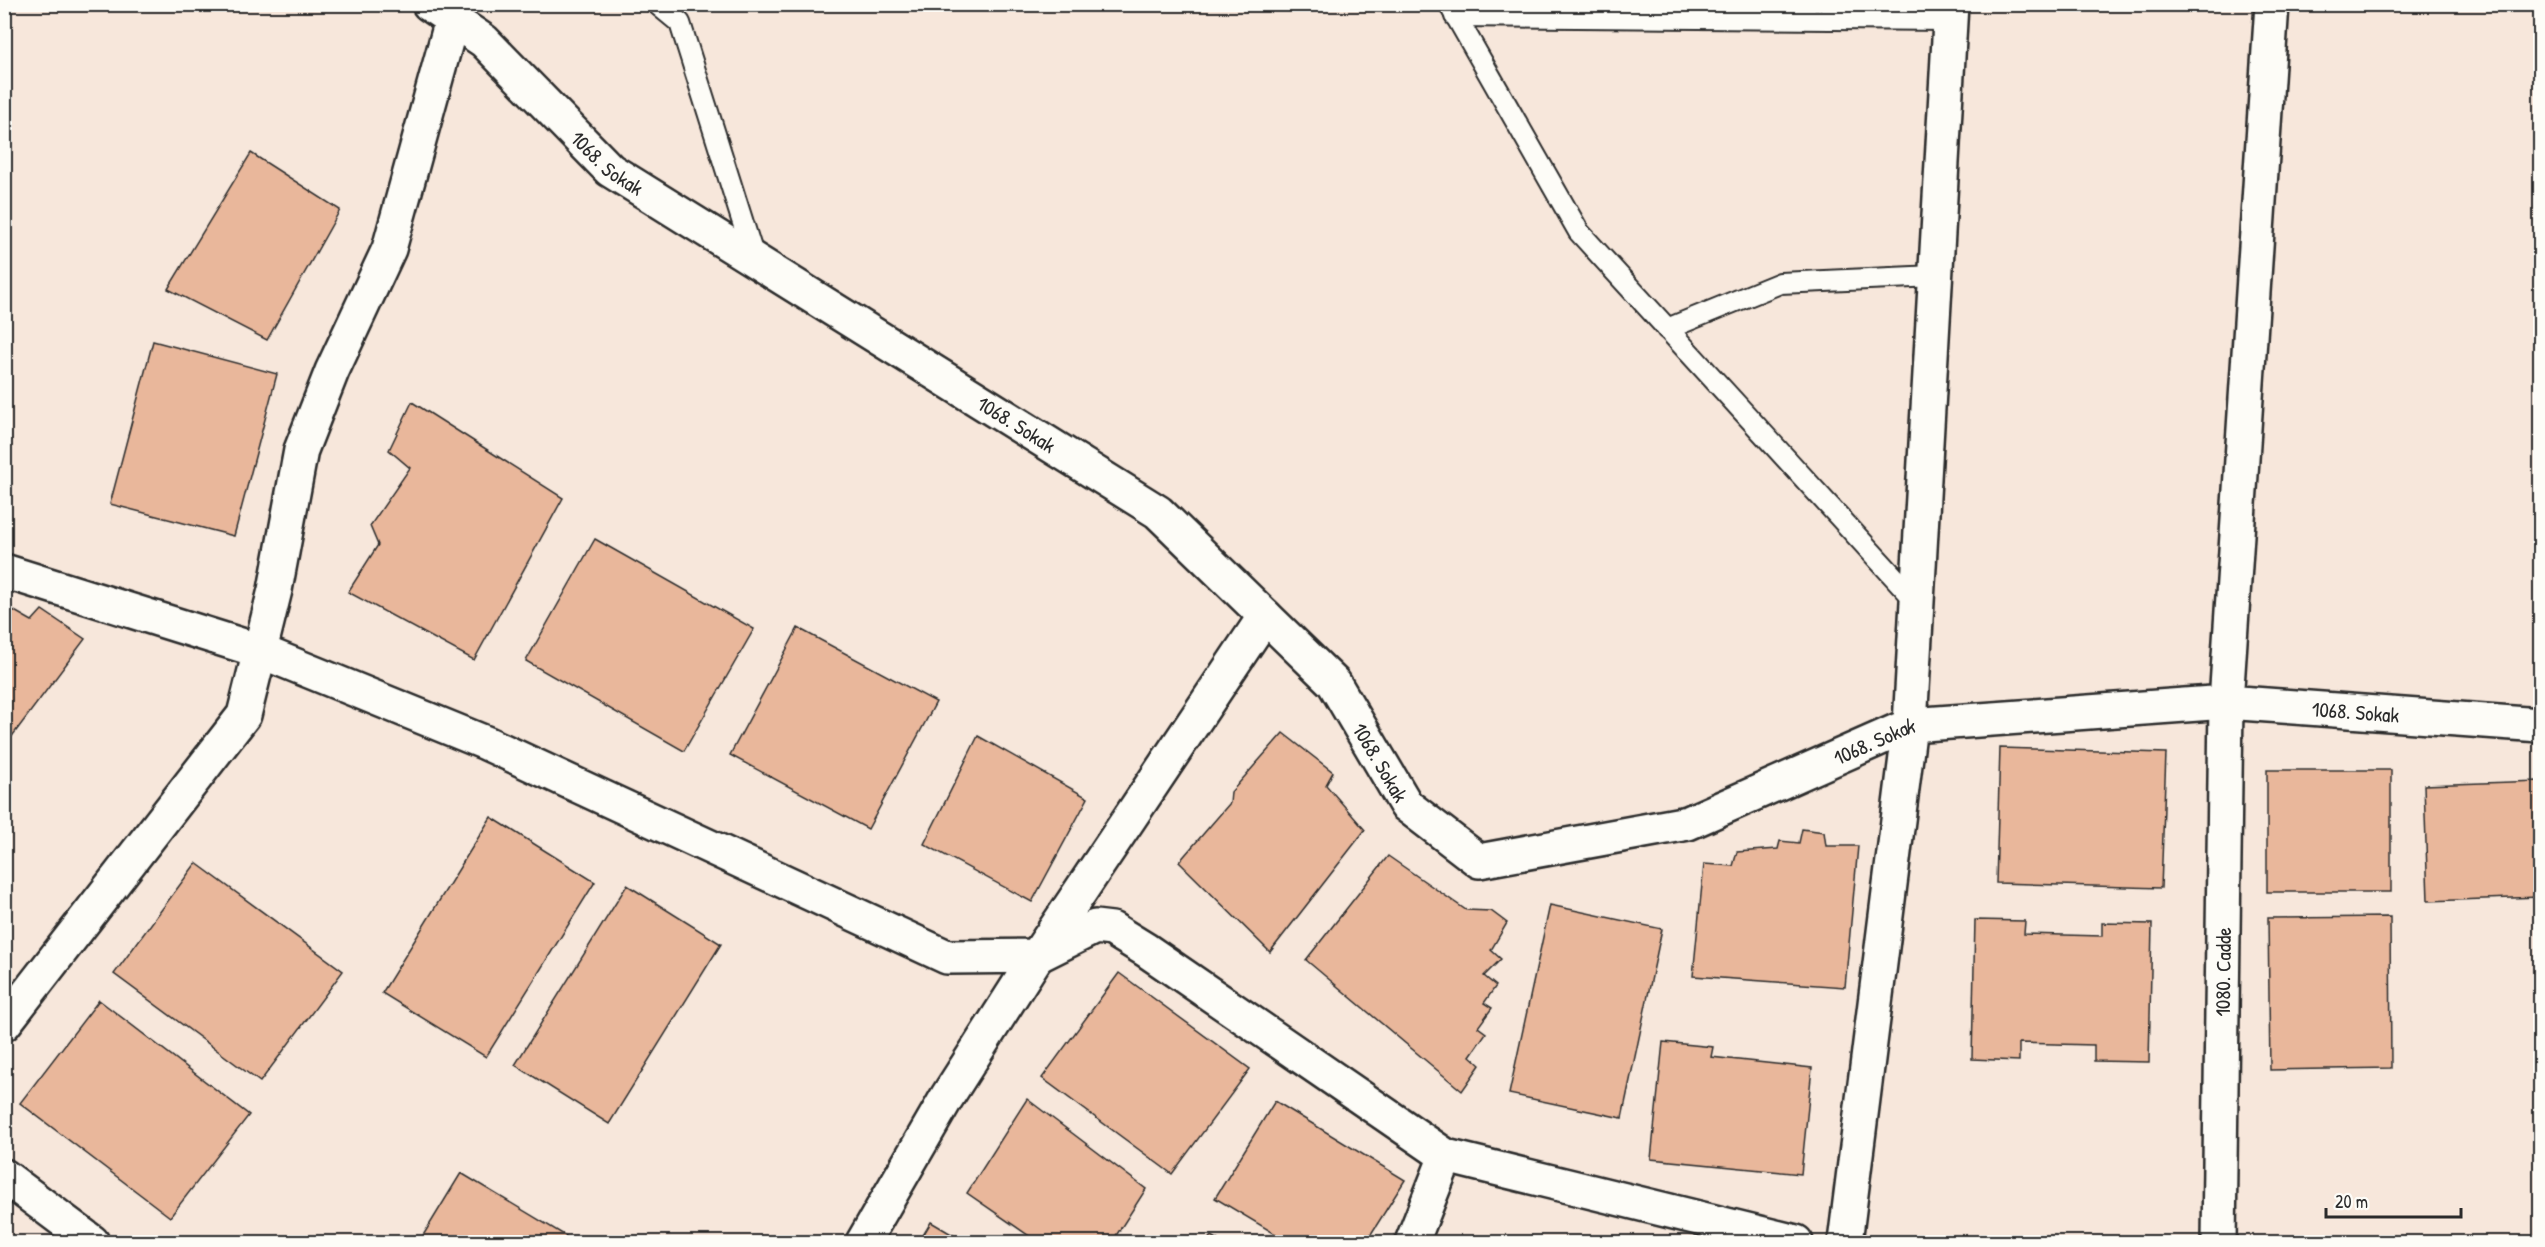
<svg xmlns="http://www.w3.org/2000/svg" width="2545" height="1247" viewBox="0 0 2545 1247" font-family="'Patrick Hand',sans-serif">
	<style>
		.building { fill: #e9b79b; stroke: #2b2b2b; stroke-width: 1.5 }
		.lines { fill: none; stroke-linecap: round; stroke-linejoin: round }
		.lane-casing { stroke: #2b2b2b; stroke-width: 24 }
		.street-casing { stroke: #2b2b2b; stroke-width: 38 }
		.secondary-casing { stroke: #2b2b2b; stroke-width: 38 }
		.lane { stroke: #fdfcf7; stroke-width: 20 }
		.street { stroke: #fdfcf7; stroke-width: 33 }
		.secondary { stroke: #fdfcf7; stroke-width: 33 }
		.labels { text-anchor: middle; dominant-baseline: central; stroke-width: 4.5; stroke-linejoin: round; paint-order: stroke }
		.street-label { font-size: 21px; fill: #2b2b2b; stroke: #fdfcf7 }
	</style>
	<rect width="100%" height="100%" fill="#f7e7db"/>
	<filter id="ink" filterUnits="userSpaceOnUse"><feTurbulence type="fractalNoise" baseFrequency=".0167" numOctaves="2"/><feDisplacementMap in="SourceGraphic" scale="12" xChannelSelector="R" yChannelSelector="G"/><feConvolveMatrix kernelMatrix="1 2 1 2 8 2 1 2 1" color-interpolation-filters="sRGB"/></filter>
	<g filter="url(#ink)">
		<g class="building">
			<polygon points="251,153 340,210 267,340 168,289"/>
			<polygon points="153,341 277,374 234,536 110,504"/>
			<polygon points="412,402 563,498 474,660 348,592 378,545 370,526 410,468 389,450"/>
			<polygon points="595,539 754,629 684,751 526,661"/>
			<polygon points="4,605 32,621 42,610 85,639 4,747"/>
			<polygon points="798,628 936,702 868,829 730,755"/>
			<polygon points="1283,733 1333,772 1326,785 1365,830 1270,952 1179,862 1230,803 1231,792"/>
			<polygon points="978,736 1088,798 1032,902 924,844"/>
			<polygon points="2000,748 2166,753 2161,888 1996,883"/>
			<rect x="2267" y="770" width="124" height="122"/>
			<polygon points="2540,781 2540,897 2428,901 2424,785"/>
			<polygon points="491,817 595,882 486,1057 382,993"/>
			<polygon points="1802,829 1824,832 1826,846 1858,846 1845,987 1693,976 1704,864 1733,866 1737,852 1778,849 1780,841 1799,843"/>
			<polygon points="1388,856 1466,910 1491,911 1507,923 1491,950 1501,959 1484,976 1496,986 1484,1003 1492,1008 1478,1027 1486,1033 1470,1056 1480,1065 1462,1091 1306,960"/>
			<polygon points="196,863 343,971 260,1082 114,974"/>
			<polygon points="627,885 721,944 609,1124 515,1065"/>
			<polygon points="1550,905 1662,929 1622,1118 1509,1094"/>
			<polygon points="2390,917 2391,1068 2270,1070 2268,918"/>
			<polygon points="1975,920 2025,921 2024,934 2102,936 2102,923 2152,924 2149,1062 2094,1061 2094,1045 2019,1043 2019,1061 1972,1059"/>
			<polygon points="1119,973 1250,1069 1172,1174 1042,1078"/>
			<polygon points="99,1000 249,1115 170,1217 20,1103"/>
			<polygon points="1663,1042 1713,1047 1711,1057 1812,1068 1801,1174 1651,1159"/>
			<polygon points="1027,1099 1146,1189 1112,1242 1038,1242 967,1193"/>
			<polygon points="1275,1101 1405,1180 1366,1242 1289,1242 1215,1198"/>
			<polygon points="461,1173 566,1236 562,1242 419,1242"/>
			<polygon points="931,1222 965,1242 919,1242"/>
			<polygon points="1211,1236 1221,1242 1206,1242"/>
			<polygon points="1981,1237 2013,1238 2013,1242 1981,1242"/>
		</g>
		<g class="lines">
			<g class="lane-casing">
				<g id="lane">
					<polyline points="657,4 680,23 755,261"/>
					<polyline points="1449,4 1579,232 1917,602"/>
					<polyline points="1455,16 1950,20"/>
					<polyline points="1667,329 1780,283 1935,276"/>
				</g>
			</g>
			<g class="street-casing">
				<g id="street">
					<path id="s1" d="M429,4L484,41L610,170L1158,512L1334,683L1406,805L1479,861L1688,823L1910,725L2226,702L2272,4"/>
					<polyline points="4,571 260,651 486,743 947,957 1037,956 1095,927 1112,929 1146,950 1446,1156 1796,1242"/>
					<polyline points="4,1024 244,715 275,590 301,450 332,371 389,249 452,20"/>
					<polyline points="4,1176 92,1242"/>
					<polyline points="863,1242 947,1097 1037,956 1265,616"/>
					<polyline points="1412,1242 1446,1156"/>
					<polyline points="1845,1242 1910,725 1951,4"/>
				</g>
			</g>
			<g class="secondary-casing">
				<g id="secondary">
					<path id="s2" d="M2219,1242L2226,702L2540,725"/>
				</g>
			</g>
			<use href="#lane" class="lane"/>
			<use href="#street" class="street"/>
			<use href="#secondary" class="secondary"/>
		</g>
	</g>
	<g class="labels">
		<g class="street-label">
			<text stroke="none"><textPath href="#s1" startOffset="240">1068. Sokak</textPath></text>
			<text stroke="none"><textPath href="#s1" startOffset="726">1068. Sokak</textPath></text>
			<text stroke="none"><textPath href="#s2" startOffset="670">1068. Sokak</textPath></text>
			<text stroke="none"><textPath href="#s1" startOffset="1788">1068. Sokak</textPath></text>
			<text stroke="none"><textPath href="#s1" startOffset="1230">1068. Sokak</textPath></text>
			<text stroke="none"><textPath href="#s2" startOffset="270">1080. Cadde</textPath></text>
		</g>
	</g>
	<rect width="2545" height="1247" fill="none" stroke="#fdfcf7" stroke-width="24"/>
	<rect x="12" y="12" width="2521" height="1223" fill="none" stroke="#2b2b2b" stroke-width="2" filter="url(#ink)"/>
	<path d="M2326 1208v9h135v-9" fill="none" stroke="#2b2b2b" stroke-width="3"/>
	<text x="2335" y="1208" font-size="18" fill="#2b2b2b" stroke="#fdfcf7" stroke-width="4.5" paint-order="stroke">20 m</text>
</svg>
